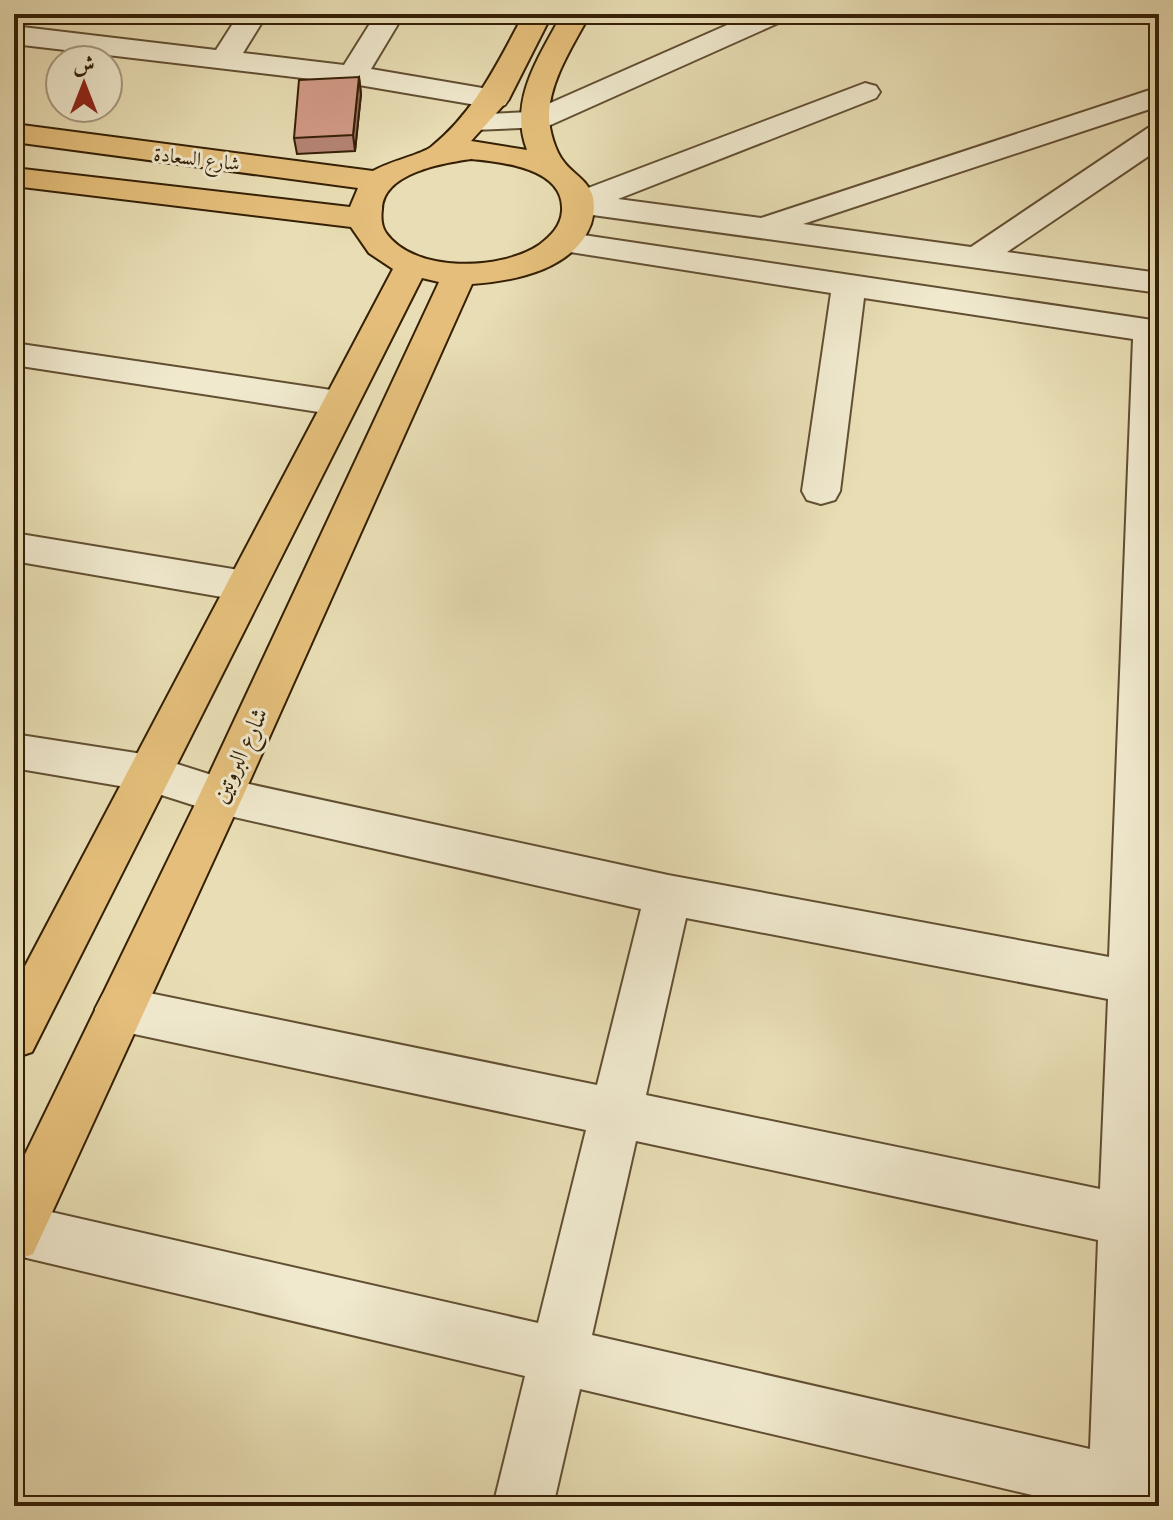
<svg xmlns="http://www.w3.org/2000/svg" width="1173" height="1520" viewBox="0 0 1173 1520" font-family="'Gentium Book Plus',Amiri,serif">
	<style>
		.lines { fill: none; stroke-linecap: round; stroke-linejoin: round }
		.minor-casing { stroke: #624f32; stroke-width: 4 }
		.major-casing { stroke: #352006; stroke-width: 4 }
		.minor { fill: #f0e9ce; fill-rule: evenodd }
		.major { fill: #e4be7a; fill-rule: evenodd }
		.wall { fill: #b58474; stroke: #352006; stroke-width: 2 }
		.shaded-wall { fill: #936c5e; stroke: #352006; stroke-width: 2 }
		.building { fill: #d29a87; stroke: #352006; stroke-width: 2 }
		.labels { text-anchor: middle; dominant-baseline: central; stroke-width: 6; stroke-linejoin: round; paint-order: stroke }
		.far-street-label { font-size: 20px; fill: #352006; stroke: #f0e9ce }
		.street-label { font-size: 24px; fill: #352006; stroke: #f0e9ce }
	</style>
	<rect width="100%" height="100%" fill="#e8ddb4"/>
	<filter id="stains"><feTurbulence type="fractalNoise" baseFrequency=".0025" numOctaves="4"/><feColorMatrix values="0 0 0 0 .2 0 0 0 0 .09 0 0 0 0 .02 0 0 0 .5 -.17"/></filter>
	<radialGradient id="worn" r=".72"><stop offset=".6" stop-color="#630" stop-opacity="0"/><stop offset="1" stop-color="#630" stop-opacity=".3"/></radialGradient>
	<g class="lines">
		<g class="minor-casing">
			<g id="minor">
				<polygon points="239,14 267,14 243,53 344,65 376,14 404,14 371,69 494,90 505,93 509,99 505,105 494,108 353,84 14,44 14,26 216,50"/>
				<polygon points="752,14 789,14 785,20 546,127 474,130 463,127 459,121 463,115 530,112"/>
				<polygon points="865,83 876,86 880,92 876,98 618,199 761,218 1159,87 1159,106 803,224 971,247 1148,128 1159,126 1159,149 1007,252 1159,273 1159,293 578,213 567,210 562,203 567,196"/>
				<path d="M563,232L1159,321V1009H1157L1153,1200L1159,1201V1253L1152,1252L1149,1463L1159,1465V1506H1079L580,1389L553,1506H493L525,1376L14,1255L16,1204L538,1323L586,1130L120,1031L103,1024L95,1009L103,994L120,987L597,1085L641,909L221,814L149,791L14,768V734L149,755L221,778L668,875L1109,957L1133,339L864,298L840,491L835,500L821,504L807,500L802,491L831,293L551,249L547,242L551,235ZM686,918L1108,999L1100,1189L646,1095ZM636,1141L1098,1240L1090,1449L592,1335Z"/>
				<polygon points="14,343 338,391 351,395 356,403 351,411 338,415 14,365"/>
				<polygon points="14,533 245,571 259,576 265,586 259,596 245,601 14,561"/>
			</g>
		</g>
		<g class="major-casing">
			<path id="major" d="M524,14H552L509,99L471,141L527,150C508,100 539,57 562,14H590C574,44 549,81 549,116C549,130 555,151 564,162C572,173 586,179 592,194C595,203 594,215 591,224C574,270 514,281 472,284L243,796L33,1254L14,1261V1177L199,796L439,282L422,278L32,1052L14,1058V987L393,269L369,253L351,227L14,186V168L350,207L358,188L14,142V124L373,171C390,161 420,155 431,147C475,112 498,62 524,14ZM471,159C502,162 565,168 562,211C561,226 551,236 539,245C502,270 415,274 386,233C381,226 381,217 382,209C383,173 443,163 471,159Z"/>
		</g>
		<use href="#minor" class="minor"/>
		<use href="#major" class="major"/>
	</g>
	<polygon class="wall" points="359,77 361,94 355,151 297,154 294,138"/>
	<polygon class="shaded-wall" points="359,77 361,94 355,151 353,135"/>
	<polygon class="building" points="359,77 353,135 294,138 299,80"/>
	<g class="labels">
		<g class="far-street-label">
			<text transform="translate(197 158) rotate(7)">شارع السعادة</text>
		</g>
		<g class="street-label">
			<text transform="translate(239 755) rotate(-65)">شارع البروتين</text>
		</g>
	</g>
	<rect width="1173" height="1520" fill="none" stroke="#e8ddb4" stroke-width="48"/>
	<rect x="16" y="16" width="1141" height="1488" fill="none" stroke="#352006" stroke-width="4"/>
	<rect x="24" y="24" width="1125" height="1472" fill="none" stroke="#352006" stroke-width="2"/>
	<g transform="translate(84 84)"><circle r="38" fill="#f0e9ce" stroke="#a5997e" stroke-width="2"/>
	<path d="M0-6L14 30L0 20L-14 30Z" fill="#8f2418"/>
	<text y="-12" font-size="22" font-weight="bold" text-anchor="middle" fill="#352006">ش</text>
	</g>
	<rect width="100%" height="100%" filter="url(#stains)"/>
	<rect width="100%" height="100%" fill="url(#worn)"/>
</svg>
